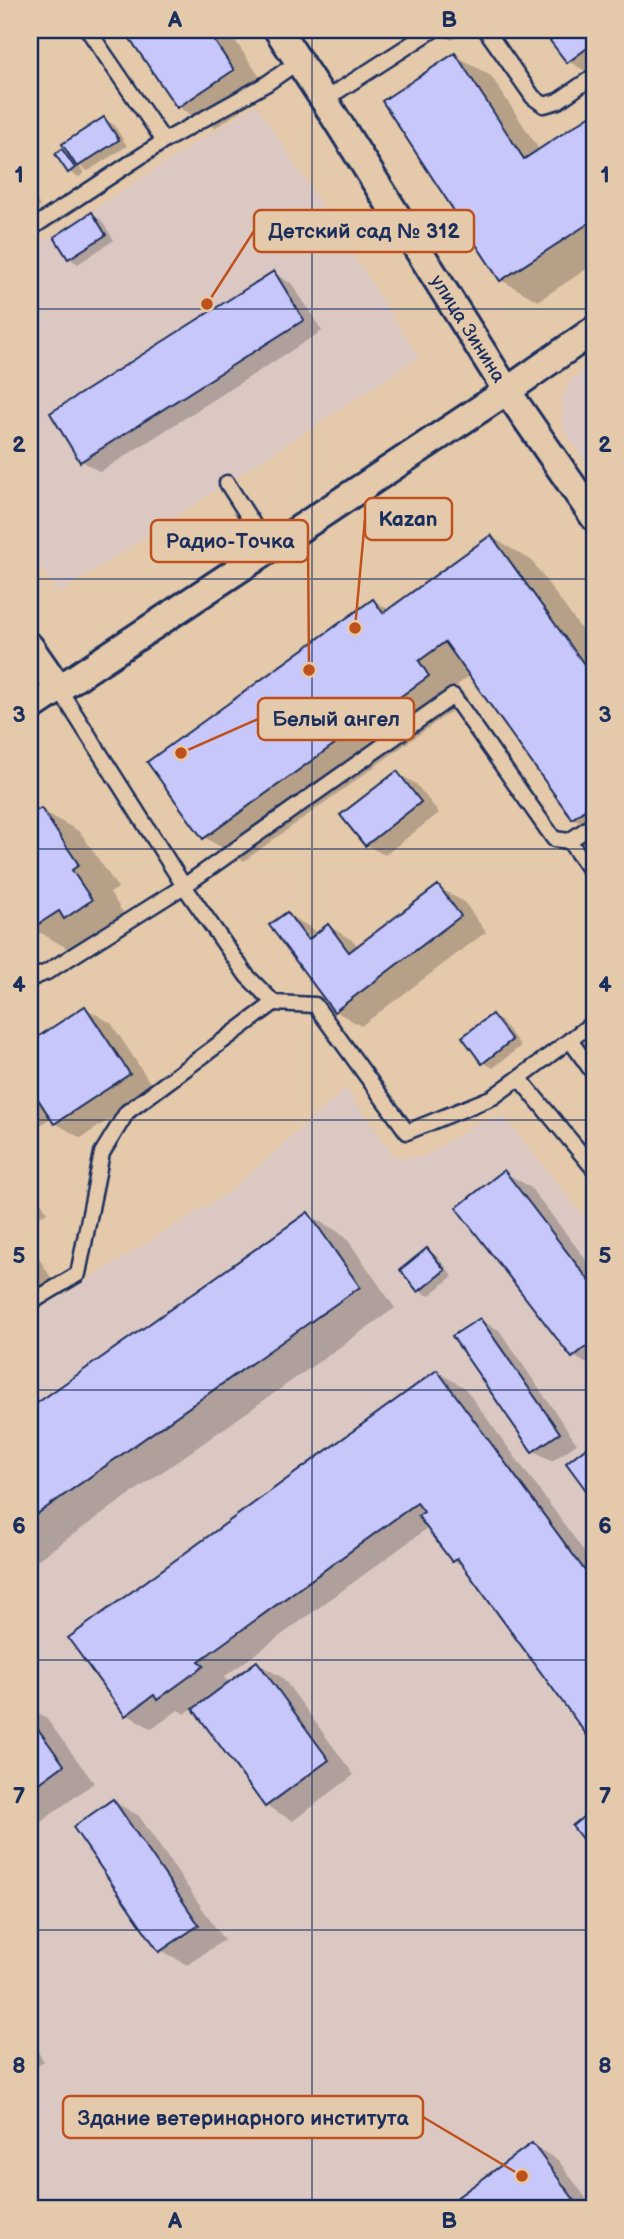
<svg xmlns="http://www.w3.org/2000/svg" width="624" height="2239" viewBox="0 0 624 2239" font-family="'Balsamiq Sans',sans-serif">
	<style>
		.built { fill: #dcc8c2 }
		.shadow { fill: #0003 }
		.building { fill: #c8c7f9; stroke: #1b2f5e; stroke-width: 2 }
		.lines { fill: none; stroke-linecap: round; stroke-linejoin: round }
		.lane-casing { stroke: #1b2f5e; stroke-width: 19 }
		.street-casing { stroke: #1b2f5e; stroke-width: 32 }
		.lane { stroke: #e4c9ab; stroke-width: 14 }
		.street { stroke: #e4c9ab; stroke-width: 26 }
		.grid { fill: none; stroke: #1b2f5e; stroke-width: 2; stroke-opacity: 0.55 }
		.labels { text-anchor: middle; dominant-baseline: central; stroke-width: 7; stroke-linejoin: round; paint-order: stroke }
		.street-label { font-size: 19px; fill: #1b2f5e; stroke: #e4c9ab }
		.leader { fill: none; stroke: #bf511c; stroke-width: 2.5 }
		.callout-dot { fill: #bf511c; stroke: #e4c9ab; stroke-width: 2.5 }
		.callout { fill: #e4c9ab; stroke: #bf511c; stroke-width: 2.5 }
		.callout-label { font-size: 21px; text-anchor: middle; font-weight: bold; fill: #1b2f5e }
		.neatline { fill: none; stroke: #1b2f5e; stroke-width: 2.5 }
		.grid-label { font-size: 23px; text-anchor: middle; font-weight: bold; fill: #1b2f5e }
	</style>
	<rect width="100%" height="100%" fill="#e4c9ab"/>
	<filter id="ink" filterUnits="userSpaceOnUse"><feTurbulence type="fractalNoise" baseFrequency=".0143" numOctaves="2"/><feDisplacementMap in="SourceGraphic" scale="14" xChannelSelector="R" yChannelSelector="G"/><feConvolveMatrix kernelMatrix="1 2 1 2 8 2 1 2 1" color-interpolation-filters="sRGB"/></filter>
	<g filter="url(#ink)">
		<g class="built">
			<polygon points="256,104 419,357 58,594 30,549 30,250"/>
			<polygon points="594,363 594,474 563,430 562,399 571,379"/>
			<polygon points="346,1088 395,1157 423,1157 479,1122 503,1116 594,1229 594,2209 30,2209 30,1315 229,1192"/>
		</g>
		<g class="shadow">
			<polygon points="126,30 228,30 269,91 215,128 178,107"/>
			<polygon points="433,30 467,30 452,40"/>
			<polygon points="554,30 594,30 594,67 587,72 568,61 548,34"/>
			<polygon points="455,55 491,76 540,151 594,116 594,264 538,301 501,280"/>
			<polygon points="104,119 114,125 127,146 88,171 78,165 84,173 79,177 69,172 62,151 73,157"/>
			<polygon points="30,192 40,206 35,209 30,206"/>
			<polygon points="92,215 101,220 114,240 78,264 69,258"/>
			<polygon points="274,273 292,284 322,331 100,472 82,461"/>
			<polygon points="491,537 531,560 594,647 594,830 573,818 471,675 457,685 468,699 244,861 204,837 374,601 390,610"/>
			<polygon points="397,773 416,784 439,813 385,855 366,845"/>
			<polygon points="41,810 80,832 118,888 110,893 130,923 72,951 41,933 30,939 30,817"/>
			<polygon points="438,887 464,902 486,932 361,1026 335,1011 287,914 313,929 317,934 328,926 354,941 358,947"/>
			<polygon points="85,1008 111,1023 155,1090 81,1138 55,1123 52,1117 30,1132 30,1044"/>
			<polygon points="492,1016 501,1021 521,1046 493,1068 483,1062"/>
			<polygon points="504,1172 530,1187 594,1270 594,1368 573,1356"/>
			<polygon points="30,1185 47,1212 30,1223"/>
			<polygon points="308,1214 345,1236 395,1308 30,1565 30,1410"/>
			<polygon points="30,1244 57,1287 30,1306"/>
			<polygon points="428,1251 437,1256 453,1276 429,1296 419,1291"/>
			<polygon points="480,1320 499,1330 577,1444 552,1461 534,1451"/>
			<polygon points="437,1372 464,1387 594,1565 594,1742 467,1568 453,1561 429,1527 224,1677 230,1684 257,1663 283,1678 354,1775 293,1821 267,1806 194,1707 185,1714 178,1710 152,1729 126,1714"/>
			<polygon points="30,1708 46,1718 94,1783 30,1830"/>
			<polygon points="113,1801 139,1816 224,1940 187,1965 161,1950"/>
			<polygon points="30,2041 44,2061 30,2071"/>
			<polygon points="532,2145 558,2160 594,2209 444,2209"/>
		</g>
		<g class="building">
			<polygon points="124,30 207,30 234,70 177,108"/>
			<polygon points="551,30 594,30 594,43 567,63 545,34"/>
			<polygon points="455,53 524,159 594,113 594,220 500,281 382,101"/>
			<polygon points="104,117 119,140 77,167 62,144"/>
			<polygon points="62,149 75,168 68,173 55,154"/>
			<polygon points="92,212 106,235 68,259 54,237"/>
			<polygon points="274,271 304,320 80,462 50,413"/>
			<polygon points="491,535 594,678 594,803 572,819 445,642 419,661 429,676 203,839 147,762 373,599 383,613"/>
			<polygon points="397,771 421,802 365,846 340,815"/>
			<polygon points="41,808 79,865 72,870 92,900 64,919 59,911 31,929 30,815"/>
			<polygon points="438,885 461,916 334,1012 269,925 287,912 308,940 328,924 349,952"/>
			<polygon points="85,1006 130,1074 54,1124 36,1096 30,1100 30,1042"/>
			<polygon points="492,1014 512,1040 482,1064 462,1037"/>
			<polygon points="504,1170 594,1287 594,1340 572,1358 456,1208"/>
			<polygon points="308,1212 360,1287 30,1519 30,1408"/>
			<polygon points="427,1248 445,1270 418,1292 400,1270"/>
			<polygon points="480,1318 560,1433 532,1452 452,1336"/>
			<polygon points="437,1370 594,1583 594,1745 457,1558 452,1562 418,1516 424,1512 417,1503 199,1661 204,1666 157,1700 154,1695 125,1716 68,1638"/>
			<polygon points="594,1441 594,1501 566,1463"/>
			<polygon points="257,1661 329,1760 265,1807 193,1709"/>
			<polygon points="30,1718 64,1765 30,1790"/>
			<polygon points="113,1799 199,1925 159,1952 73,1827"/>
			<polygon points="593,1809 594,1810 594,1854 572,1826"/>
			<polygon points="532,2143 581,2209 441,2209"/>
		</g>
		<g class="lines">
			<g class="lane-casing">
				<g id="lane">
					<polyline points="88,30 164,141"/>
					<polyline points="486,30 533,97 544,105 558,101 594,76"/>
					<polyline points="324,100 433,30"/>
					<polyline points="30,229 164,141 266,84 299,61"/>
					<polyline points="227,483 269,549"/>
					<polyline points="59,689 184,886 247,976 274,1003 315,1005 407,1132 493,1097 519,1078 594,1169"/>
					<polyline points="569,841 594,876"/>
					<polyline points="30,979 47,972 184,886 453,696 554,839 569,841 594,824"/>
					<polyline points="594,1022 570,1040 594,1074"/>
					<polyline points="519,1078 570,1040"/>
					<polyline points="30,1303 78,1274 102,1153 127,1112 274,1003"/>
				</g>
			</g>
			<g class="street-casing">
				<g id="street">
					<path id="s1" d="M278,30L324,100L507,391L594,517"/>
					<polyline points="30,647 59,689"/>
					<polyline points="30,708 507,391 594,330"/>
				</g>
			</g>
			<use href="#lane" class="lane"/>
			<use href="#street" class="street"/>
		</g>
	</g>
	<path class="grid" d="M312,30V2209M30,309H594M30,579H594M30,849H594M30,1120H594M30,1390H594M30,1660H594M30,1930H594"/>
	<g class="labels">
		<g class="street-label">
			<text stroke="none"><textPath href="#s1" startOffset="354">улица Зинина</textPath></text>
		</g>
	</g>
	<path class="leader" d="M207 304L254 231M355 628L365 519M309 670L308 541M181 753L258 719M522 2176L423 2117"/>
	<g class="callout-dot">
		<circle cx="207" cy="304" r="7"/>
		<circle cx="355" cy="628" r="7"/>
		<circle cx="309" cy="670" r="7"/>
		<circle cx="181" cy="753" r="7"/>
		<circle cx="522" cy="2176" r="7"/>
	</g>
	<g class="callout">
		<rect x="254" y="210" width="220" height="42" rx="7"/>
		<rect x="365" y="498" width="87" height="42" rx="7"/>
		<rect x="151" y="520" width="157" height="42" rx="7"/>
		<rect x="258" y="698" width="156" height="42" rx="7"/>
		<rect x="63" y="2096" width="360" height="42" rx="7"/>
	</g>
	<g class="callout-label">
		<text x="364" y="238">Детский сад № 312</text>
		<text x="408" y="526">Kazan</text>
		<text x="230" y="548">Радио-Точка</text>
		<text x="336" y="726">Белый ангел</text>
		<text x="243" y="2125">Здание ветеринарного института</text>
	</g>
	<rect width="624" height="2239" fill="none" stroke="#e4c9ab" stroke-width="77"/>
	<rect x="38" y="38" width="548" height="2162" class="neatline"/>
	<g class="grid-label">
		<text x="175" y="27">A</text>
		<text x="449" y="27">B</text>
		<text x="19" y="182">1</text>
		<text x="605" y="182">1</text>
		<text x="19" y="452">2</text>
		<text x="605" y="452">2</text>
		<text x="19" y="722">3</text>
		<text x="605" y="722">3</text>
		<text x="19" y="992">4</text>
		<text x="605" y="992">4</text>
		<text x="19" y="1263">5</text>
		<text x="605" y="1263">5</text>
		<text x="19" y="1533">6</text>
		<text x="605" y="1533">6</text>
		<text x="19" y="1803">7</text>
		<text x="605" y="1803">7</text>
		<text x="19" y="2073">8</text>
		<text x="605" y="2073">8</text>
		<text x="175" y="2228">A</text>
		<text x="449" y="2228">B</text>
	</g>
</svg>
